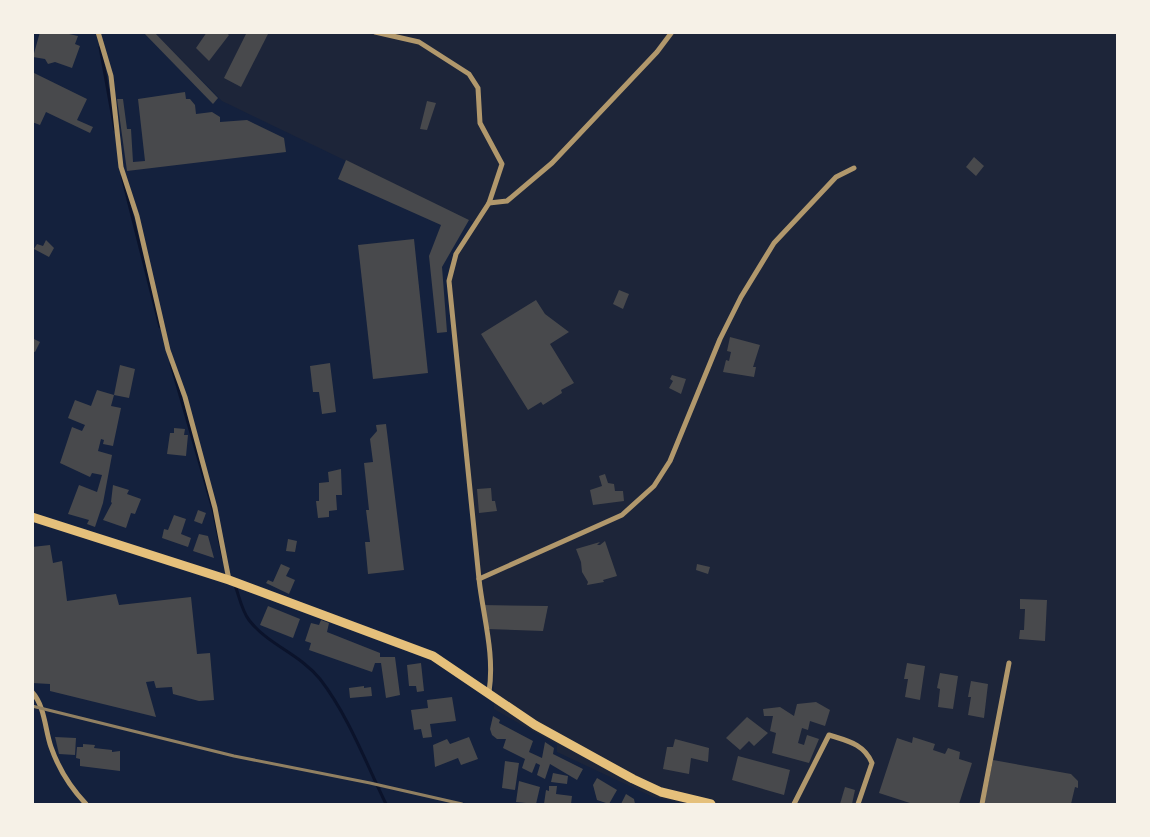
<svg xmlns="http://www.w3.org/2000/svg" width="1150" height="837" viewBox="0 0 1150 837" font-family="Roboto,sans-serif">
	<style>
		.green { fill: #1d2539 }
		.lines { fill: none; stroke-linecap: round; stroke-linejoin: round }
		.stream { stroke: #0b132b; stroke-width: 3 }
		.building { fill: #48494c }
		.minor { stroke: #b1986c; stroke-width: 5 }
		.secondary { stroke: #e5c07b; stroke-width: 9 }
		.rail { stroke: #918062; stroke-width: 3 }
	</style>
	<rect width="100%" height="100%" fill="#14213d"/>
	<polygon class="green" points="155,33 1117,33 1117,804 683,804 653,797 557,752 557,745 494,709 493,661 479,576 449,287 449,267 475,223 222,101"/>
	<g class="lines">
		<g class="stream">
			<polyline points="100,47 115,130"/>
			<polyline points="122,176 160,327"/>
			<polyline points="171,364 213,509 223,558"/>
			<path d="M235,585C239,596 242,611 249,620C268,645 300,654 320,679C348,715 366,763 386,804"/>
		</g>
	</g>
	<g class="building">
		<polygon points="40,32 69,32 69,34 78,36 75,44 80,46 72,68 55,62 48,64 45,59 33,57"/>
		<polygon points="143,32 154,32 218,98 213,104"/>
		<polygon points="207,32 225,32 229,35 209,61 196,48"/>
		<polygon points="247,32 269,32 241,87 224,78"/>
		<polygon points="32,72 87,99 77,120 93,127 90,133 46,112 40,125 32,122"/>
		<polygon points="185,92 186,99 190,99 195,105 196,114 212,112 220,117 220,122 247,120 284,138 286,152 127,171 117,99 123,99 127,129 131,129 133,162 145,161 138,99"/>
		<polygon points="427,101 436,103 427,130 420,129"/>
		<polygon points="974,157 984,166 976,176 966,167"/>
		<polygon points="346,160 469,220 442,267 447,332 437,333 429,256 441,225 338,179"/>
		<polygon points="414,239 428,373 373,379 358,245"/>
		<polygon points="46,240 54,248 49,257 34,249 37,244 43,246"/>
		<polygon points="619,290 629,294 623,309 613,304"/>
		<polygon points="536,300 545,314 569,332 550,344 574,383 561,390 562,393 543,405 541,402 528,410 481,334"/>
		<polygon points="730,337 760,345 753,367 756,367 754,377 723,372 726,360 729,361 731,352 727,351"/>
		<polygon points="32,338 40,342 35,352 32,351"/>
		<polygon points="330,363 336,412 322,414 319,392 313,392 310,366"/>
		<polygon points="120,365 135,369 129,398 114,395 111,406 121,408 113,446 103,444 104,440 101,439 98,451 112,455 103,503 95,527 87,524 89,520 68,514 79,485 97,492 102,475 92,473 90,477 60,463 72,427 82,431 85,425 68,418 75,400 91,406 97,390 114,395"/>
		<polygon points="672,375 686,379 681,394 669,388 673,381 670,379"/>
		<polygon points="386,424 404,570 368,574 365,542 370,542 366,510 369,510 364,463 373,462 370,439 377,431 376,425"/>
		<polygon points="174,428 185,429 184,435 188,435 186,456 167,454 170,433 174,433"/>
		<polygon points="341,469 342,495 336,495 337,510 329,511 329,517 318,518 316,501 319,501 319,483 329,482 328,472"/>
		<polygon points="605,474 608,483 614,484 615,491 623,491 624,501 593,505 590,490 602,486 599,476"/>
		<polygon points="113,485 129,490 127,494 141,499 135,514 131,513 126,528 103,520 112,503 111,502"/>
		<polygon points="491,488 492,501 495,501 497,511 479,513 477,489"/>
		<polygon points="198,510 206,513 202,524 194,521"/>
		<polygon points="174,515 186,519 181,534 191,538 188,547 162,538 164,529 168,530"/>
		<polygon points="199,534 208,536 214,558 193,551"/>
		<polygon points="288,539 297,541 295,552 286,551"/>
		<polygon points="605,541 617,576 603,580 604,582 587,585 588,582 582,572 581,562 576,549 600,542 597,545 600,545"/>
		<polygon points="50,545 53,563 62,561 67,601 116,594 119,605 191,597 197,654 210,653 214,700 199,701 173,694 172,687 156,688 154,681 146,682 156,717 50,691 50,684 32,683 32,547"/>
		<polygon points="281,564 290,568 286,576 295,580 289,594 266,583 268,580 273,582"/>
		<polygon points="697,564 710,567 708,574 696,570"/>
		<polygon points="1020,599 1047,600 1045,641 1019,639 1020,630 1024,630 1025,609 1020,609"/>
		<polygon points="481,605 548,606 543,631 487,629"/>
		<polygon points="268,606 300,619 293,638 260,625"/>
		<polygon points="321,620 329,623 327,632 380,653 380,657 395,657 400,695 386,698 381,663 375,663 372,672 309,650 311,643 305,641 311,623 319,625"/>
		<polygon points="421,663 424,691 417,692 416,686 409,686 407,665"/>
		<polygon points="907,663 925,666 920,700 905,697 908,679 904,679"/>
		<polygon points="940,673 958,676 953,709 938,707 940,689 937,688"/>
		<polygon points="971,681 988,684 984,718 968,715 971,697 968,697"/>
		<polygon points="364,686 364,688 371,687 372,696 350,698 349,688"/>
		<polygon points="452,697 456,721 430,724 432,737 423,738 421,729 414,730 411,710 428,708 427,700"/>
		<polygon points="816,702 830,710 825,726 810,721 808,730 802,728 798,743 804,745 807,735 819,739 809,763 772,753 776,733 770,731 773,716 764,716 763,709 780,707 794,716 797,704"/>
		<polygon points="493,716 500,720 499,723 533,741 529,752 542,758 545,742 554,748 553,754 583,769 577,780 550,764 545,779 537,775 540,765 536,763 532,773 522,768 525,759 503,748 506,739 497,739 492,735 490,729"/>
		<polygon points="747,717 768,733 754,746 749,741 740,750 726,738"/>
		<polygon points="55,737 76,738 75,755 59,754"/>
		<polygon points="469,737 478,759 461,765 458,758 435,767 433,745 447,739 450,744"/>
		<polygon points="913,737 935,744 933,750 945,754 948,748 960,752 959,759 972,763 959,804 913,804 879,793 897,738 912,743"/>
		<polygon points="675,739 709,748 708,762 691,758 689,774 663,769 667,747 673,747"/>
		<polygon points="83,744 95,745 94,748 112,750 112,752 120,751 120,771 80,766 80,759 76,758 77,747 83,747"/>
		<polygon points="738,756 790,770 784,795 732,780"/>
		<polygon points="993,760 1071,774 1078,781 1078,788 1075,787 1071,804 984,804"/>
		<polygon points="505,761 519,763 515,790 502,788"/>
		<polygon points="553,773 568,776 567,784 551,782"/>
		<polygon points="597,778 617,790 609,804 597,800 593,785"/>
		<polygon points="519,781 540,787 536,804 516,802"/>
		<polygon points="549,786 557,786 556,794 572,796 571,804 544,804 546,790 549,791"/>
		<polygon points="845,787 855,790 852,804 840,804"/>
		<polygon points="626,794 634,799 635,804 621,804"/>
	</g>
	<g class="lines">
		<g class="minor">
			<polyline points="98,32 111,76 121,167 137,216 168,350 185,397 215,508 229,580"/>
			<path d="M375,32L419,42L469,74L478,88L480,123L502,164L489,203L456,254L449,281L479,579C483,616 495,654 489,692"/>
			<polyline points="489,203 507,201 552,163 657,52 672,32"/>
			<polyline points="479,579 622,515 654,486 670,461 720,339 741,297 774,243 836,177 854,168"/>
			<path d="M32,692C45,706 45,730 51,747C59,770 70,787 86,804"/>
			<path d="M794,804L829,735C848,741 864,744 872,763L858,804"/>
			<polyline points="982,804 1009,663"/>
		</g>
		<polyline class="secondary" points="32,517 229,580 433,656 535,725 633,779 661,792 711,804"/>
		<polyline class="rail" points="32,706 234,756 370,783 462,804"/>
	</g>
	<rect width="1150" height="837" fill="none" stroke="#f6f1e7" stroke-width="68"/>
</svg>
